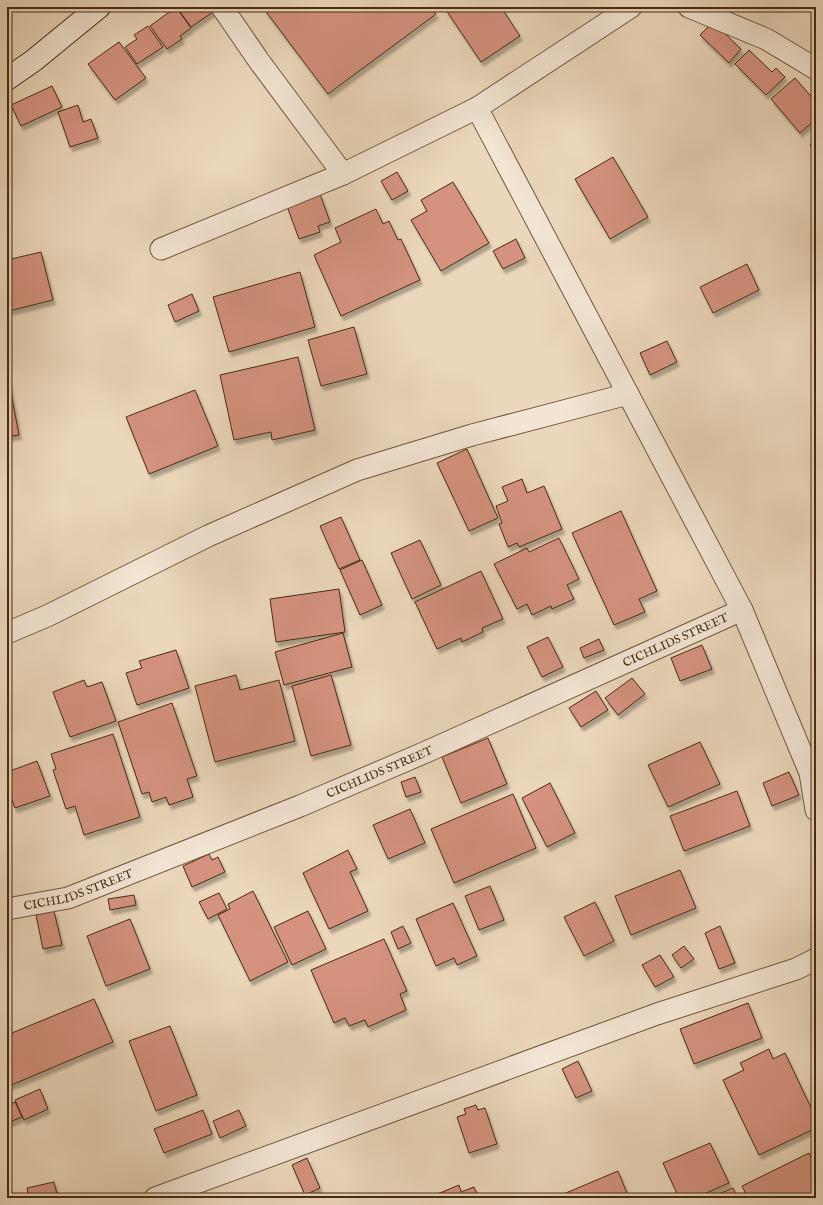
<svg xmlns="http://www.w3.org/2000/svg" width="823" height="1205" viewBox="0 0 823 1205" font-family="'IM FELL English',serif">
	<style>
		.building { fill: #d4927f; stroke: #462c12; filter: url(#shadow) }
		.lines { fill: none; stroke-linecap: round; stroke-linejoin: round }
		.minor-casing { stroke: #6f573c; stroke-width: 23 }
		.secondary-casing { stroke: #462c12; stroke-width: 24 }
		.minor { stroke: #f2e5d3; stroke-width: 21 }
		.secondary { stroke: #f2e5d3; stroke-width: 22 }
		.labels { text-anchor: middle; dominant-baseline: central; stroke-width: 3; stroke-linejoin: round; paint-order: stroke }
		.street-label { font-size: 12px; fill: #462c12; stroke: #f2e5d3 }
	</style>
	<defs>
		<filter id="shadow"><feDropShadow dx="2.5" dy="4.5" stdDeviation="1" flood-color="#0004"/></filter>
	</defs>
	<rect width="100%" height="100%" fill="#ebd7bb"/>
	<filter id="stains"><feTurbulence type="fractalNoise" baseFrequency=".005" numOctaves="4"/><feColorMatrix values="0 0 0 0 .2 0 0 0 0 .09 0 0 0 0 .02 0 0 0 .5 -.17"/></filter>
	<radialGradient id="worn" r=".72"><stop offset=".6" stop-color="#630" stop-opacity="0"/><stop offset="1" stop-color="#630" stop-opacity=".3"/></radialGradient>
	<g class="building">
		<polygon points="176,7 191,28 180,36 182,39 167,49 150,26"/>
		<polygon points="180,7 214,7 216,10 191,27 178,9"/>
		<polygon points="267,7 430,7 436,14 328,94 264,9"/>
		<polygon points="451,7 501,7 520,36 481,62 446,10"/>
		<polygon points="713,22 741,49 729,63 700,35"/>
		<polygon points="148,26 163,47 137,64 125,47 137,39 134,35"/>
		<polygon points="119,42 146,78 115,100 88,64"/>
		<polygon points="749,50 772,72 776,68 785,77 766,95 735,64"/>
		<polygon points="795,78 816,102 816,119 800,133 771,99"/>
		<polygon points="52,86 62,107 21,126 11,105"/>
		<polygon points="78,105 83,122 91,119 98,138 70,147 58,112"/>
		<polygon points="816,141 816,153 810,145"/>
		<polygon points="613,157 648,217 610,239 575,179"/>
		<polygon points="397,172 408,191 392,200 381,181"/>
		<polygon points="453,182 489,243 441,271 411,220 427,211 421,200"/>
		<polygon points="320,194 330,222 318,226 320,232 299,239 287,206"/>
		<polygon points="376,209 383,224 389,221 398,240 401,239 420,280 341,316 314,255 341,242 335,228"/>
		<polygon points="516,239 525,258 503,269 493,251"/>
		<polygon points="41,252 53,300 9,311 7,302 7,260"/>
		<polygon points="747,264 759,290 713,313 700,287"/>
		<polygon points="300,272 315,327 229,352 213,297"/>
		<polygon points="192,294 199,311 175,322 168,305"/>
		<polygon points="354,327 367,374 321,386 308,340"/>
		<polygon points="667,341 677,362 650,375 640,353"/>
		<polygon points="298,357 315,430 272,440 271,432 234,440 220,375"/>
		<polygon points="7,382 9,382 19,435 7,437"/>
		<polygon points="195,390 218,446 149,474 126,417"/>
		<polygon points="467,449 498,518 469,531 437,463"/>
		<polygon points="522,479 527,493 544,486 562,529 519,547 517,543 508,547 499,524 502,523 496,506 508,501 502,487"/>
		<polygon points="621,511 657,591 639,599 645,612 614,625 572,533"/>
		<polygon points="341,517 360,560 339,569 320,526"/>
		<polygon points="559,538 579,579 567,585 574,599 552,609 551,606 532,615 527,604 517,609 494,564 527,548 529,552"/>
		<polygon points="420,540 441,585 412,599 391,553"/>
		<polygon points="362,560 382,605 360,615 340,570"/>
		<polygon points="481,571 503,619 482,628 483,632 462,642 461,638 437,649 415,602"/>
		<polygon points="339,589 345,632 276,642 270,599"/>
		<polygon points="343,633 352,667 284,685 275,652"/>
		<polygon points="548,637 563,667 542,677 527,647"/>
		<polygon points="599,639 604,650 584,658 580,648"/>
		<polygon points="702,645 712,669 680,681 671,658"/>
		<polygon points="176,650 189,688 137,705 126,673 142,668 139,661"/>
		<polygon points="236,675 240,690 279,680 295,741 215,762 195,686"/>
		<polygon points="331,675 351,745 311,756 292,686"/>
		<polygon points="632,678 645,694 618,715 605,698"/>
		<polygon points="84,680 87,687 102,682 116,721 70,737 53,692"/>
		<polygon points="596,691 608,710 581,727 569,708"/>
		<polygon points="172,703 197,776 187,779 193,797 169,805 166,797 152,802 149,792 142,794 118,722"/>
		<polygon points="113,734 140,817 84,835 75,806 66,809 53,770 56,769 51,754"/>
		<polygon points="488,738 507,784 461,803 442,757"/>
		<polygon points="700,742 720,784 668,807 648,765"/>
		<polygon points="37,761 50,796 15,808 7,787 7,772"/>
		<polygon points="789,772 799,795 772,806 763,783"/>
		<polygon points="415,777 421,792 406,797 401,782"/>
		<polygon points="550,783 575,833 547,847 522,798"/>
		<polygon points="737,791 750,826 684,851 670,816"/>
		<polygon points="513,794 536,848 454,883 431,829"/>
		<polygon points="410,809 425,843 388,859 373,825"/>
		<polygon points="348,850 357,869 350,872 368,911 329,929 303,873"/>
		<polygon points="209,854 212,860 218,857 225,872 192,887 183,866"/>
		<polygon points="680,870 696,908 631,935 615,896"/>
		<polygon points="490,886 504,920 479,930 465,896"/>
		<polygon points="253,891 288,962 250,981 218,915 230,909 228,904"/>
		<polygon points="219,893 227,909 208,919 199,902"/>
		<polygon points="134,895 136,905 110,910 108,899"/>
		<polygon points="595,902 614,941 584,956 564,917"/>
		<polygon points="453,903 477,956 457,965 454,958 436,966 416,919"/>
		<polygon points="54,911 62,945 43,949 36,915"/>
		<polygon points="308,911 326,949 292,965 274,927"/>
		<polygon points="130,919 150,969 106,986 87,936"/>
		<polygon points="403,926 411,943 398,949 391,932"/>
		<polygon points="720,926 735,963 719,969 705,933"/>
		<polygon points="384,939 407,991 400,994 406,1010 368,1027 365,1020 349,1026 345,1018 334,1023 311,970"/>
		<polygon points="684,946 694,959 681,968 672,955"/>
		<polygon points="660,955 674,977 655,987 642,965"/>
		<polygon points="94,999 113,1042 9,1086 7,1081 7,1035"/>
		<polygon points="748,1003 762,1038 694,1064 680,1029"/>
		<polygon points="170,1026 197,1095 156,1111 129,1041"/>
		<polygon points="769,1049 773,1059 785,1053 816,1118 816,1128 759,1155 723,1080 744,1070 740,1063"/>
		<polygon points="578,1061 592,1091 576,1098 562,1069"/>
		<polygon points="40,1089 48,1109 24,1120 15,1100"/>
		<polygon points="15,1102 22,1117 7,1123 7,1105"/>
		<polygon points="476,1105 478,1110 485,1108 497,1144 469,1153 457,1117 466,1114 464,1109"/>
		<polygon points="203,1110 212,1134 164,1153 154,1129"/>
		<polygon points="239,1110 246,1126 220,1138 213,1121"/>
		<polygon points="710,1143 729,1183 695,1198 679,1198 663,1163"/>
		<polygon points="809,1153 816,1168 816,1198 748,1198 742,1186"/>
		<polygon points="307,1158 320,1188 305,1195 292,1165"/>
		<polygon points="618,1171 629,1198 554,1198"/>
		<polygon points="54,1182 58,1198 29,1198 27,1188"/>
		<polygon points="459,1185 461,1192 474,1187 479,1198 436,1198 435,1195"/>
		<polygon points="733,1188 738,1198 709,1198"/>
	</g>
	<g class="lines">
		<g class="minor-casing">
			<g id="minor">
				<polyline points="222,7 259,61 343,174"/>
				<polyline points="689,7 766,39 816,69"/>
				<polyline points="477,108 742,610 810,773 816,810"/>
				<polyline points="161,249 343,174 477,108 631,7"/>
				<polyline points="7,633 47,616 208,536 357,470 472,435 628,394"/>
				<path id="s1" d="M7,909L68,898L300,806L426,752L742,610"/>
				<polyline points="155,1198 657,1014 796,969 816,959"/>
			</g>
		</g>
		<g class="secondary-casing">
			<polyline id="secondary" points="7,79 33,61 99,7"/>
		</g>
		<use href="#minor" class="minor"/>
		<use href="#secondary" class="secondary"/>
	</g>
	<g class="labels">
		<g class="street-label">
			<text stroke="none"><textPath href="#s1" startOffset="722">CICHLIDS STREET</textPath></text>
			<text stroke="none"><textPath href="#s1" startOffset="398">CICHLIDS STREET</textPath></text>
			<text stroke="none"><textPath href="#s1" startOffset="74">CICHLIDS STREET</textPath></text>
		</g>
	</g>
	<rect width="823" height="1205" fill="none" stroke="#ebd7bb" stroke-width="24"/>
	<rect x="8" y="8" width="807" height="1189" fill="none" stroke="#462c12" stroke-width="2"/>
	<rect x="12" y="12" width="799" height="1181" fill="none" stroke="#462c12"/>
	<rect width="100%" height="100%" filter="url(#stains)"/>
	<rect width="100%" height="100%" fill="url(#worn)"/>
</svg>
